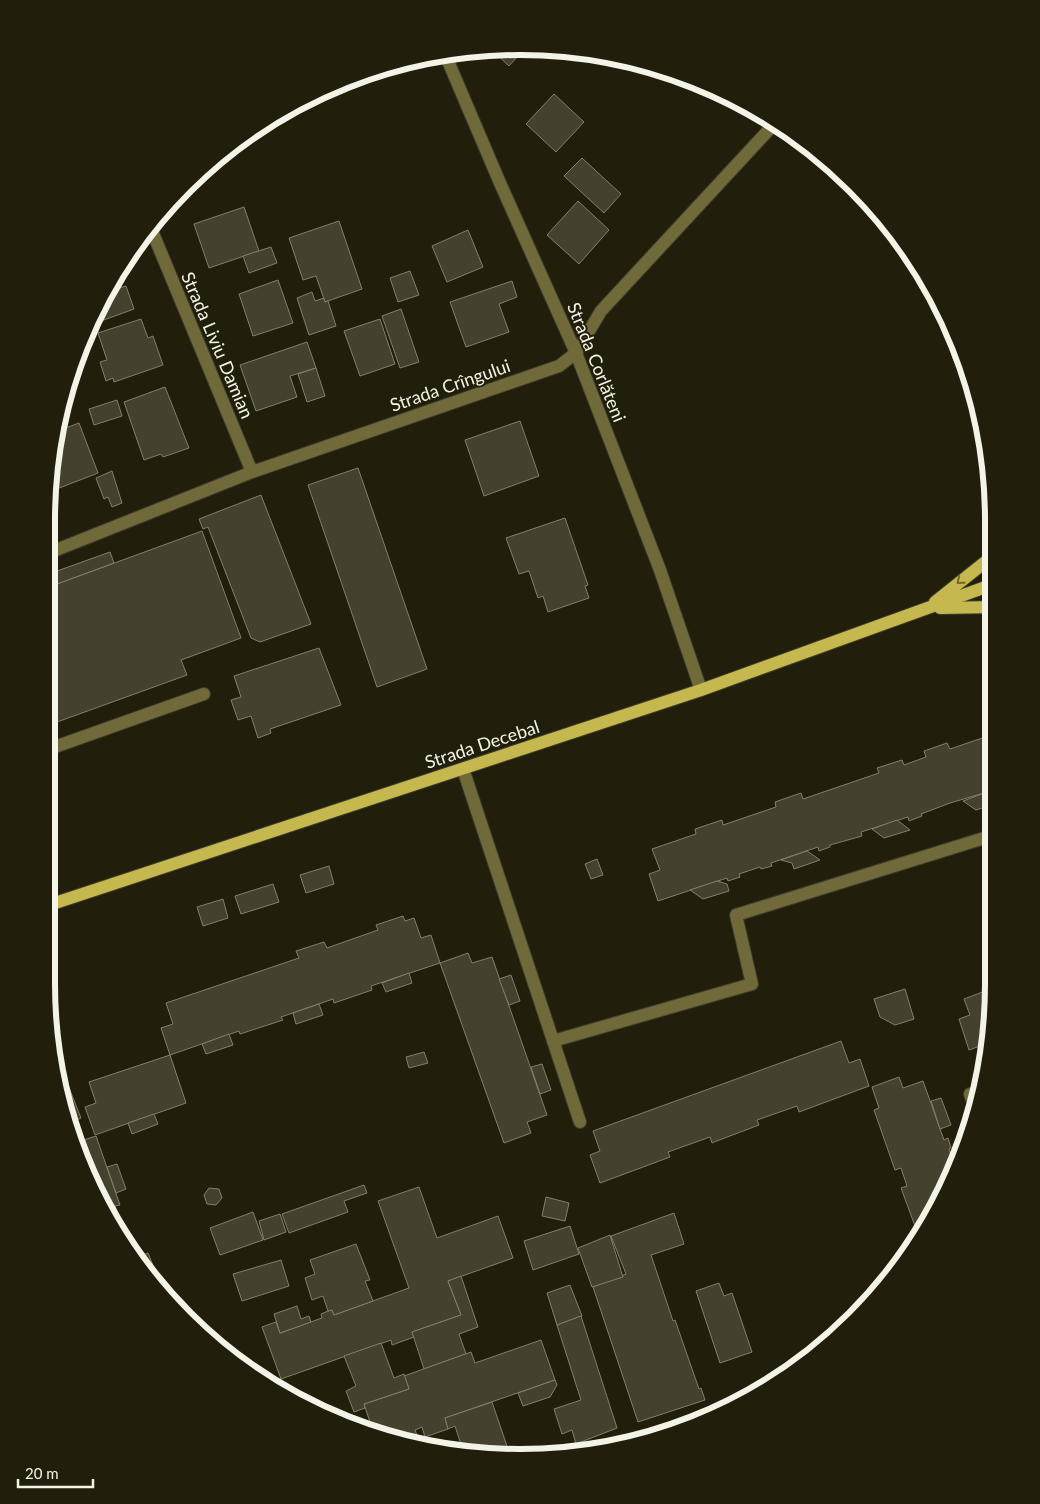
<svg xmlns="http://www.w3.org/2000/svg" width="1040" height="1504" viewBox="0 0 1040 1504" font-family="Lato,sans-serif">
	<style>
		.building { fill: #44422e; stroke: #82806a }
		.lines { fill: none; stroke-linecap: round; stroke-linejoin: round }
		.minor-casing { stroke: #3f3d2b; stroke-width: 14 }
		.major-casing { stroke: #3f3d2b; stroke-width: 14 }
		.minor { stroke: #706a3b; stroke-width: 12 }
		.major { stroke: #c4b84f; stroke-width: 12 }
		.oneway { stroke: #726c2e }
		.labels { text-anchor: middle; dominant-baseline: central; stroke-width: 4; stroke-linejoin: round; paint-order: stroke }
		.street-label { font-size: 18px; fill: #f4f3e7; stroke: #211f0c }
		.rim { fill: none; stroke: #f4f3e7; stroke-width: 6 }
	</style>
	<rect width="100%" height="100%" fill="#211f0c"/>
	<g class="building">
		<polygon points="520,46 526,47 509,66 491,49"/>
		<polygon points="554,94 584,122 556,152 526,124"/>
		<polygon points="582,158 621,194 604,213 564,176"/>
		<polygon points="578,201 609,230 579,264 547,235"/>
		<polygon points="244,207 259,251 209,268 194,224"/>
		<polygon points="339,221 362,289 325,302 316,276 303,280 289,238"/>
		<polygon points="468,230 483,267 447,282 432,246"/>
		<polygon points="271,247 277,263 249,273 243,256"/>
		<polygon points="410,271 419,295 398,302 390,278"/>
		<polygon points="278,280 293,323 253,336 239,294"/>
		<polygon points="117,281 119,288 126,286 134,309 90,325 95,310"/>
		<polygon points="512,281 517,297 499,304 509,332 466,347 450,302"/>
		<polygon points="312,292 315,301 324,298 325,302 328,301 336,326 309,335 297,298"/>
		<polygon points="401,309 419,362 400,368 382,316"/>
		<polygon points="141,319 148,338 153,336 163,365 114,382 113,378 106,381 100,362 107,360 98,333"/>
		<polygon points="380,319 395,364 360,376 344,331"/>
		<polygon points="948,319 961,359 954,361 940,321"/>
		<polygon points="307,342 316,368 290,376 297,397 256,411 240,365"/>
		<polygon points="316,368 325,396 307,402 298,374"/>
		<polygon points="970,383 985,428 985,433 980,435 963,386"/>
		<polygon points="165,387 189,448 163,457 161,454 144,460 124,402"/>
		<polygon points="117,400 122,416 94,425 89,409"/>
		<polygon points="520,421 539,476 484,496 465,440"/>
		<polygon points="79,423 98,473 49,492 55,432"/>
		<polygon points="358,468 427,669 377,687 308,485"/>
		<polygon points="112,471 122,503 112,507 108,497 104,499 96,478"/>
		<polygon points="261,495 311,624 260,642 251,638 208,527 203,529 199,519"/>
		<polygon points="565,518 588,585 585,586 589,598 548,612 543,596 538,598 529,571 519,574 506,538"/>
		<polygon points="202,531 241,638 181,660 187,675 46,726 46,588"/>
		<polygon points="110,552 114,563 46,588 46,575"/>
		<polygon points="319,648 341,705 270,729 271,733 258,738 251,716 238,720 231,700 241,697 234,676"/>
		<polygon points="994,734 994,790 950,803 921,814 922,816 909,821 908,817 861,832 862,836 830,845 830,847 819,851 818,847 771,863 772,866 761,869 760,867 739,874 740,877 728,881 727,878 658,901 649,874 660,870 652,849 696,834 695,829 722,820 723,825 776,807 775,802 801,793 803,799 879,773 877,768 902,760 904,765 926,757 924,751 947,743 950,749"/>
		<polygon points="990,791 994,794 994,804 976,810 963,801"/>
		<polygon points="897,820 910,830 884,838 872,829"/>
		<polygon points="807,851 820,860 794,869 792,863 781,860"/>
		<polygon points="597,859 603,875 591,879 585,864"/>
		<polygon points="329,866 334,884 306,893 300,875"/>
		<polygon points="717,881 727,884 729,891 703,899 690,890"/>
		<polygon points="273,884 279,902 241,914 235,896"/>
		<polygon points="223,899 228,918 203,926 197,907"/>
		<polygon points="403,916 405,921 414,918 421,938 431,935 440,963 371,986 372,990 334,1003 333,999 281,1017 283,1020 240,1034 239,1031 170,1055 161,1028 173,1024 166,1003 299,958 296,951 324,942 327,948 378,930 376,925"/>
		<polygon points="468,953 472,963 492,957 547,1115 527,1122 531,1133 504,1143 440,963"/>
		<polygon points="409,973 412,983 386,992 382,983"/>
		<polygon points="511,975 520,1001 509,1005 499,979"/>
		<polygon points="993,988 988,1043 969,1050 959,1019 970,1015 964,999"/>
		<polygon points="905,989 914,1019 895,1025 880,1017 874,999"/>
		<polygon points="319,1004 323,1015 296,1024 293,1013"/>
		<polygon points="229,1034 233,1045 206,1054 202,1044"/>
		<polygon points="841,1041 849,1063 860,1059 869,1086 799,1112 797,1106 757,1120 759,1125 714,1142 712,1143 710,1137 668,1152 670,1157 600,1183 590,1155 600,1151 593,1131"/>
		<polygon points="424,1052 428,1063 409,1068 406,1057"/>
		<polygon points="170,1055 186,1103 95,1135 85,1107 96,1103 89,1082"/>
		<polygon points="542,1064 551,1090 540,1094 531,1067"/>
		<polygon points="62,1070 81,1118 70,1123 62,1107 58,1072"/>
		<polygon points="899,1077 903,1088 923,1081 944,1140 948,1138 951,1148 949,1149 956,1169 922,1232 920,1224 915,1226 901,1188 907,1186 901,1168 895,1170 874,1110 879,1108 872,1087"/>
		<polygon points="941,1098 951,1125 940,1129 931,1101"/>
		<polygon points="154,1114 158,1124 132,1134 128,1123"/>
		<polygon points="96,1136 120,1205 115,1206 129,1246 134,1245 140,1263 126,1247 78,1142"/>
		<polygon points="117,1164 126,1189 116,1193 107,1167"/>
		<polygon points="364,1185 367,1193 344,1201 348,1212 289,1233 282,1214"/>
		<polygon points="419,1187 437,1238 498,1216 513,1258 448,1281 461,1315 412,1332 414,1337 392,1345 391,1340 281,1379 262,1327 276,1322 280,1333 322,1318 321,1314 328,1311 332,1310 334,1315 409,1288 378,1201"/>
		<polygon points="209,1188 219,1189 222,1198 216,1205 207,1204 204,1195"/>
		<polygon points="546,1197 569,1203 565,1221 542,1216"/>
		<polygon points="253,1212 263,1240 220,1255 210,1228"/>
		<polygon points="674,1213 684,1244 651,1255 673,1321 675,1320 699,1389 701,1388 705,1400 638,1422 593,1287 626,1274 611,1236"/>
		<polygon points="280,1214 286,1232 264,1240 259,1221"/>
		<polygon points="570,1226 579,1254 533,1270 524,1241"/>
		<polygon points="610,1235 623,1277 592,1287 578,1248"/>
		<polygon points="356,1244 370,1280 365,1281 373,1301 334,1315 332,1310 328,1311 323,1296 312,1300 305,1278 315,1274 310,1260"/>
		<polygon points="148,1253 158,1278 155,1280 140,1263 138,1257"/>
		<polygon points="281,1260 289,1286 242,1301 233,1274"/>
		<polygon points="461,1276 478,1327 459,1334 466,1354 424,1369 412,1332 461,1315 448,1281"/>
		<polygon points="719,1283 724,1296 732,1293 752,1352 720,1363 696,1291"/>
		<polygon points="570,1285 582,1316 557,1325 547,1293"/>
		<polygon points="297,1306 301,1319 309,1316 311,1322 280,1333 274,1314"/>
		<polygon points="581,1316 617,1428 576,1444 572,1430 562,1434 554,1409 581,1400 557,1325"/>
		<polygon points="541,1340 555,1380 445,1418 448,1429 425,1437 422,1427 415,1430 420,1443 373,1431 364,1404 409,1389 404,1376 471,1352 475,1363"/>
		<polygon points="381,1343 394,1378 404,1374 409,1389 364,1404 365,1408 354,1412 346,1391 356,1386 344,1356"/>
		<polygon points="555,1380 557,1385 550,1397 523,1406 518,1393"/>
		<polygon points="492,1402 509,1452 464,1454 455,1426 448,1429 445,1418"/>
	</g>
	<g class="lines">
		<g class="minor-casing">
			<g id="minor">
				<polyline points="445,54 500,183 576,353 660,570 701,690"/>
				<polyline points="152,231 252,472"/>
				<polyline points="46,554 252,472 559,366 576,353 601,311 776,122"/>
				<polyline points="46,750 204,694"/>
				<polyline points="463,769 580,1122"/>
				<polyline points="553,1041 752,984 736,915 994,835"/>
				<polyline points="970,1094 975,1107"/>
			</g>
		</g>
		<g class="major-casing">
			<g id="major">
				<polyline points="935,602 994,555"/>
				<polyline points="940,608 994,607"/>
				<polyline points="46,906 701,690 994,584"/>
			</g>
		</g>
		<use href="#minor" class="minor"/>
		<use href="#major" class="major"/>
	</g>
	<defs><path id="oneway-chevron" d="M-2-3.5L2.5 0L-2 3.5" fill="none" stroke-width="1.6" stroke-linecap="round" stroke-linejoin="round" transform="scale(1.25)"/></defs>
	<use class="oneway" href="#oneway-chevron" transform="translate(960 581) rotate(141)"/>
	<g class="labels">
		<g class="street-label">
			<text transform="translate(218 345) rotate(67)">Strada Liviu Damian</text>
			<text transform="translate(597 362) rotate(68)">Strada Corlăteni</text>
			<text transform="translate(450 385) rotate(-19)">Strada Crîngului</text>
			<text transform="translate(482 744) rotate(-18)">Strada Decebal</text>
		</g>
	</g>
	<path d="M0 0H1040V1504H0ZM520 55H520A465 465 0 0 1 985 520V984A465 465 0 0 1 520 1449H520A465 465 0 0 1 55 984V520A465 465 0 0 1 520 55Z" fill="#211f0c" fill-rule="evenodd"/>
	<path class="rim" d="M520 55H520A465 465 0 0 1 985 520V984A465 465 0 0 1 520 1449H520A465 465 0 0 1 55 984V520A465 465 0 0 1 520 55Z"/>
	<path d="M18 1479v8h75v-8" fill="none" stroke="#f4f3e7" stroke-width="2.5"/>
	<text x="25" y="1479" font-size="15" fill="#f4f3e7" stroke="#211f0c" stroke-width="4" paint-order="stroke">20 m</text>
</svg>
